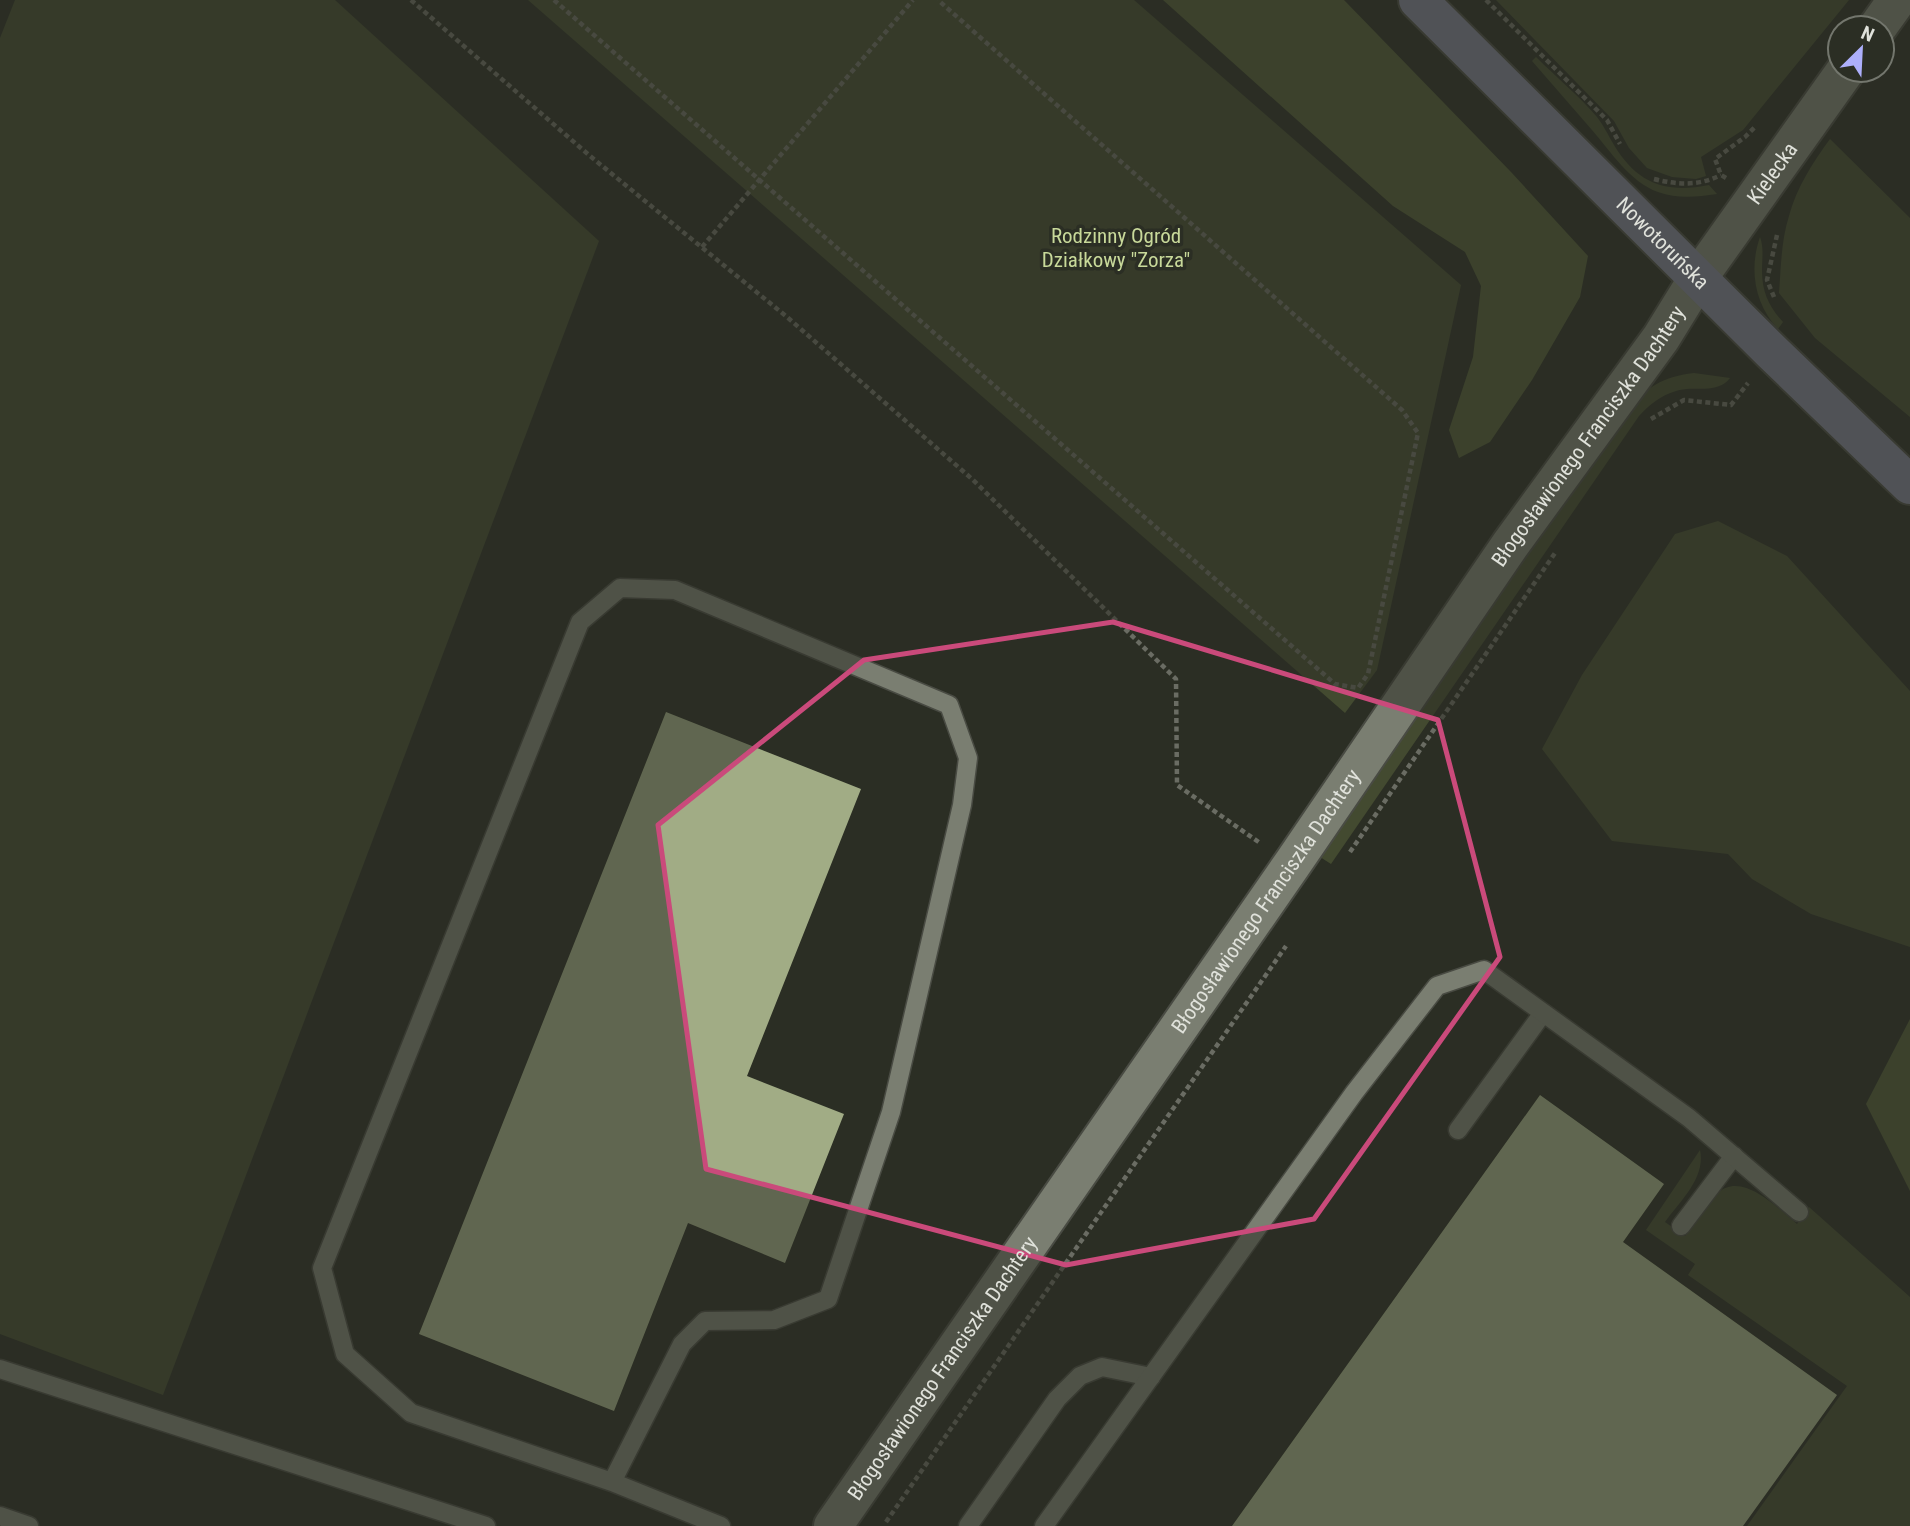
<svg xmlns="http://www.w3.org/2000/svg" width="1910" height="1526" viewBox="0 0 1910 1526" font-family="'Roboto Condensed',sans-serif">
	<style>
		.green { fill: #434a30 }
		.forest { fill: #505a36 }
		.building { fill: #a1ac85 }
		.lines { fill: none; stroke-linecap: round; stroke-linejoin: round }
		.service-casing { stroke: #494b43; stroke-width: 21 }
		.tertiary-casing { stroke: #494b43; stroke-width: 42 }
		.secondary-casing { stroke: #494b43; stroke-width: 42 }
		.path { stroke: #6a6c63; stroke-width: 4.5; stroke-dasharray: 5 3.5; stroke-linecap: butt }
		.service { stroke: #7a7e71; stroke-width: 18 }
		.tertiary { stroke: #7a7e71; stroke-width: 38 }
		.secondary { stroke: #7d7f92; stroke-width: 38 }
		.marked { fill: none; stroke: #ca4a7b; stroke-width: 5; stroke-linejoin: round }
		.labels { text-anchor: middle; dominant-baseline: central; stroke-width: 7; stroke-linejoin: round; paint-order: stroke }
		.street-label { font-size: 21px; fill: #e0e2db; stroke: #2b2e24 }
		.park-label { font-size: 21px; fill: #c8d99a; stroke: #2b2e24 }
	</style>
	<rect width="100%" height="100%" fill="#2b2e24"/>
	<g class="green">
		<polygon points="15,0 335,0 599,241 163,1395 0,1334 0,38"/>
		<polygon points="528,0 1134,0 1461,285 1377,670 1345,713"/>
		<polygon points="1496,0 1849,0 1743,130 1701,157 1706,176 1696,179 1672,177 1647,168 1629,148 1614,121"/>
		<path d="M1536,57C1556,77 1579,96 1597,117C1604,126 1608,135 1614,145C1637,183 1665,194 1709,185L1717,194C1696,197 1678,199 1658,192C1630,182 1611,152 1592,130C1572,107 1552,84 1532,61Z"/>
		<path d="M1830,139L1910,218V417L1815,338L1779,293C1781,268 1781,241 1789,216C1796,189 1813,162 1830,139Z"/>
		<path d="M1760,237C1764,248 1762,258 1762,271C1762,292 1769,307 1783,322L1778,329C1754,304 1749,268 1760,237Z"/>
		<path d="M1694,373L1730,378C1717,395 1694,385 1676,391C1660,396 1650,404 1639,416L1331,864L1320,857L1421,706L1626,410C1648,387 1661,377 1694,373Z"/>
		<polygon points="1718,521 1787,556 1910,691 1910,947 1811,914 1752,879 1728,854 1612,841 1542,749 1582,675 1675,534"/>
		<path d="M1700,1150C1706,1178 1680,1201 1665,1222L1685,1236C1697,1223 1705,1205 1718,1193C1742,1170 1780,1210 1797,1224L1809,1207L1910,1297V1526H1747L1847,1386L1688,1275L1695,1264L1646,1230Z"/>
	</g>
	<g class="forest">
		<polygon points="1163,0 1344,0 1511,172 1588,256 1580,297 1532,380 1490,442 1459,458 1449,430 1473,357 1481,286 1465,252 1393,206"/>
		<polygon points="1910,1019 1910,1191 1866,1104"/>
	</g>
	<g class="building">
		<polygon points="666,712 861,789 747,1076 844,1114 785,1263 688,1223 614,1411 419,1334"/>
		<polygon points="1540,1095 1664,1184 1623,1242 1837,1395 1743,1526 1232,1526"/>
	</g>
	<g class="lines">
		<g class="service-casing">
			<g id="service">
				<polyline points="1458,1130 1543,1013"/>
				<polyline points="1681,1226 1734,1156"/>
				<polyline points="0,1369 486,1526"/>
				<polyline points="612,1482 682,1344 705,1321 774,1320 828,1299 891,1112 962,805 968,758 949,705 675,590 620,588 580,622 322,1268 345,1354 411,1413 612,1482 721,1526"/>
				<polyline points="0,1516 29,1526"/>
				<polyline points="968,1526 1057,1399 1080,1376 1102,1367 1151,1377"/>
				<polyline points="1044,1526 1354,1093 1437,986 1484,970 1689,1118 1799,1212"/>
			</g>
		</g>
		<g class="tertiary-casing">
			<g id="tertiary">
				<polyline points="1877,28 1897,0"/>
				<path id="s1" d="M833,1526L1293,863L1510,545L1661,338L1698,278L1846,70"/>
			</g>
		</g>
		<g class="secondary-casing">
			<g id="secondary">
				<path id="s2" d="M1418,0L1772,352L1910,485"/>
			</g>
		</g>
		<g class="path">
			<polyline points="411,0 590,156 787,317 972,479 1176,679 1177,785 1260,843"/>
			<polyline points="554,0 1335,684 1358,688 1368,674 1418,433 1402,410 938,0"/>
			<polyline points="1486,0 1607,120 1620,144"/>
			<polyline points="1726,178 1721,175 1715,159 1745,137 1756,126"/>
			<path d="M1654,179C1678,185 1699,186 1721,175"/>
			<polyline points="702,247 913,0"/>
			<polyline points="1774,297 1767,280 1777,235"/>
			<polyline points="1651,419 1684,400 1731,405 1748,383"/>
			<polyline points="1350,852 1555,553"/>
			<polyline points="886,1522 1286,946"/>
		</g>
		<use href="#service" class="service"/>
		<use href="#tertiary" class="tertiary"/>
		<use href="#secondary" class="secondary"/>
	</g>
	<path d="M0 0H1910V1526H0ZM1113,622L1438,720L1500,957L1314,1219L1066,1265L706,1169L658,825L864,660Z" fill="#2b2e24" fill-opacity=".55" fill-rule="evenodd"/>
	<path class="marked" d="M1113,622L1438,720L1500,957L1314,1219L1066,1265L706,1169L658,825L864,660Z"/>
	<g class="labels">
		<g class="street-label">
			<text stroke="none"><textPath href="#s1" startOffset="1647">Kielecka</textPath></text>
			<text stroke="none"><textPath href="#s2" startOffset="345">Nowotoruńska</textPath></text>
			<text stroke="none"><textPath href="#s1" startOffset="1326">Błogosławionego Franciszka Dachtery</textPath></text>
			<text stroke="none"><textPath href="#s1" startOffset="760">Błogosławionego Franciszka Dachtery</textPath></text>
			<text stroke="none"><textPath href="#s1" startOffset="192">Błogosławionego Franciszka Dachtery</textPath></text>
		</g>
		<g class="park-label">
			<text x="1116" y="236">Rodzinny Ogród<tspan x="1116" dy="24">Działkowy "Zorza"</tspan></text>
		</g>
	</g>
	<g transform="translate(1861 49) rotate(24)"><circle r="33" fill="#2b2e24" stroke="#73766d" stroke-width="2"/>
	<path d="M0-5L12 26L0 18L-12 26Z" fill="#adaffb"/>
	<text y="-10" font-size="19" font-weight="bold" text-anchor="middle" fill="#e0e2db">N</text>
	</g>
</svg>
